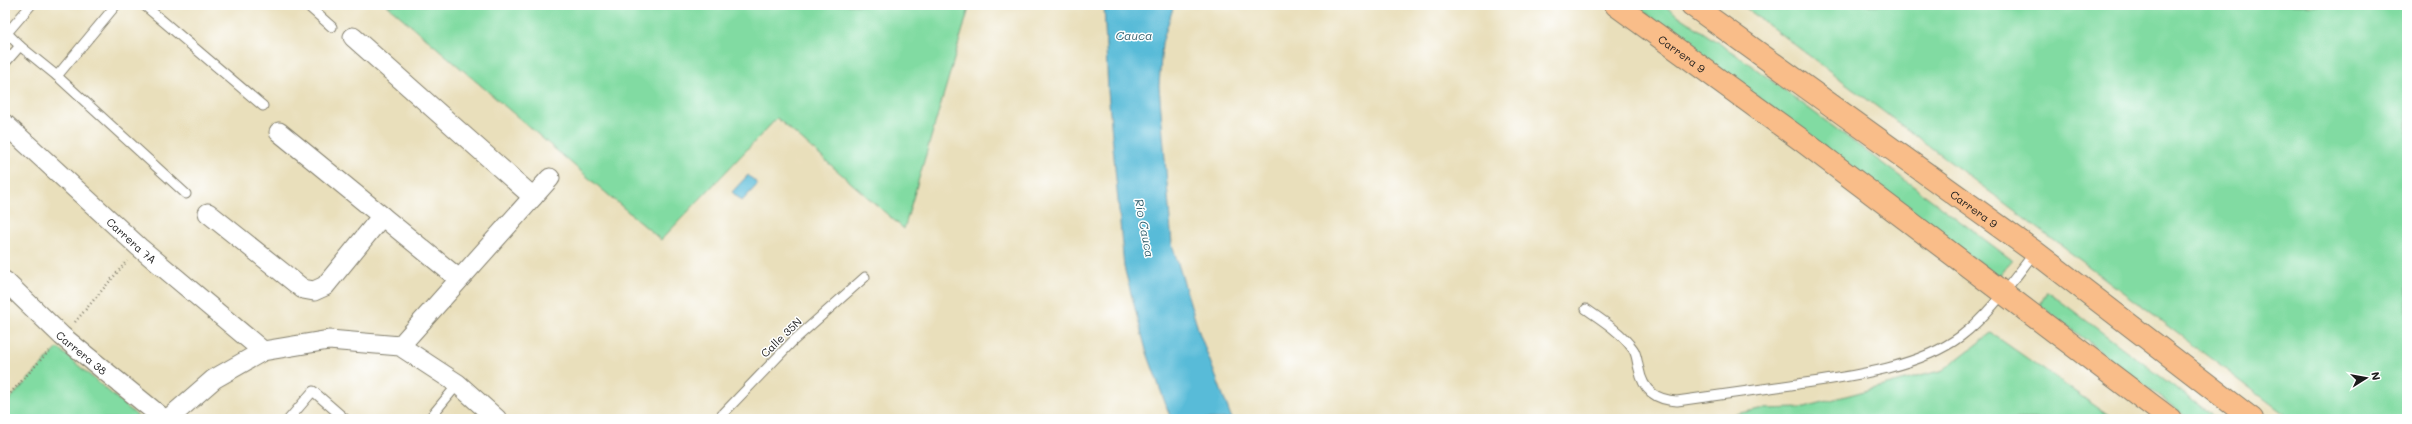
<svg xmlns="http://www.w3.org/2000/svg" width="2412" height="424" viewBox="0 0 2412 424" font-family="Mali,sans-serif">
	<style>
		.green { fill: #81dba2; stroke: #4e7c5f }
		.water { fill: #59bbd8; stroke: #3a6c7a }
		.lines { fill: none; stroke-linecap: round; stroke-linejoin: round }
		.lane-casing { stroke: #827e6c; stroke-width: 11 }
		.street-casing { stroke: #827e6c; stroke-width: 21 }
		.primary-casing { stroke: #827e6c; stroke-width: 24 }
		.path { stroke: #827e6c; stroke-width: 2.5; stroke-dasharray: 1 3; stroke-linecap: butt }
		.lane { stroke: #fff; stroke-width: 9 }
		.street { stroke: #fff; stroke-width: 19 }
		.primary { stroke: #f9bd89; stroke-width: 22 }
		.labels { text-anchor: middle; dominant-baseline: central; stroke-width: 3; stroke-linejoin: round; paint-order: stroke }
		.street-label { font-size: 11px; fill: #1c1c1c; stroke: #fff }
		.water-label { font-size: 12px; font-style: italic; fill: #376471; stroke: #fff }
	</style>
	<rect width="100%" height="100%" fill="#fff"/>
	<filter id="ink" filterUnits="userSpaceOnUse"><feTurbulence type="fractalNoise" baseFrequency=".025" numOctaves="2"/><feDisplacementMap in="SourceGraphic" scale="8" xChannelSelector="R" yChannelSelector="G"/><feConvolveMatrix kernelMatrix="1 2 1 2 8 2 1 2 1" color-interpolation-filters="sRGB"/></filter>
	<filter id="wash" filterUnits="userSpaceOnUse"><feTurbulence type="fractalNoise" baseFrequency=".012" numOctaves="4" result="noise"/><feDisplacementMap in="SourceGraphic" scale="16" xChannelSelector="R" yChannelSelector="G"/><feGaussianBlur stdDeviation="0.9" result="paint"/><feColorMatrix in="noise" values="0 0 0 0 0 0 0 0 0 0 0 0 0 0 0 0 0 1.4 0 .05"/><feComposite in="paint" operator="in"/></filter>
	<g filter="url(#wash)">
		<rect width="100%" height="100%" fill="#e9dfbb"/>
		<g class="green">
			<polygon points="387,5 970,5 904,229 777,118 661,240"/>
			<polygon points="1635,5 1663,5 1748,63 2012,260 1998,277"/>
			<polygon points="1742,5 2407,5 2407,419 2291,419"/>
			<polygon points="2047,291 2217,419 2189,419 2040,305"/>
			<polygon points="1991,333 2114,419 1676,419 1699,414 1730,415 1760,409 1801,408 1943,370"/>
			<polygon points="58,348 141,419 9,419 5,415 5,404"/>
		</g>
		<g class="water">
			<polygon points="1104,5 1174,5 1162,43 1159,86 1172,244 1199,332 1232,419 1171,419 1146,350 1124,267 1108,91"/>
			<polygon points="748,175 758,184 742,201 732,192"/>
		</g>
	</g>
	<g filter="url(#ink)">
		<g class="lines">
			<g class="lane-casing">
				<g id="lane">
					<polyline points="144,5 263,106"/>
					<polyline points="307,5 332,27"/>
					<polyline points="20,46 57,76 186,194"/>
					<polyline points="5,63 20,46 7,33 31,5"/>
					<polyline points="57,76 116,5"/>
					<path d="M1586,309C1602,320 1621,332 1633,349C1637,354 1637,363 1639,369C1643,391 1656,400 1677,401C1715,396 1753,390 1791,385C1845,377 1917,369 1961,336C1990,314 2013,280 2035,252"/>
					<polyline points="289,419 313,391 345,419"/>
					<polyline points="429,419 458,384"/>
					<polyline points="718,419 792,342 865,277"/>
				</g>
			</g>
			<g class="street-casing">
				<g id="street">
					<polyline points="353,37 533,197"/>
					<path id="s1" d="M5,124L139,247L263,351"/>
					<polyline points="279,132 459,279"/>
					<polyline points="208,213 303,289 314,291 325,286 382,216"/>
					<path id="s2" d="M5,281L62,336L164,419"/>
					<polyline points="400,346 550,178"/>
					<polyline points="168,419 214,379 263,351 329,340 400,346 458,384 497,419"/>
				</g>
			</g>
			<g class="primary-casing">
				<g id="primary">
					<path id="s3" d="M1616,5L1800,139L2170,419"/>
					<path id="s4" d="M1692,5L2035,252L2252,419"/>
				</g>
			</g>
			<g class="path">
				<polyline points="75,322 127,261"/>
				<polyline points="5,399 50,350"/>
			</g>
			<use href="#lane" class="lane"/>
			<use href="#street" class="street"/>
			<use href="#primary" class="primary"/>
		</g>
	</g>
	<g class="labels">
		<g class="street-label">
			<text stroke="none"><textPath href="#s3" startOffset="82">Carrera 9</textPath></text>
			<text stroke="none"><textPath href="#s4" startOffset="348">Carrera 9</textPath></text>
			<text stroke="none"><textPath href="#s1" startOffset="172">Carrera 7A</textPath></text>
			<text transform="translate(781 337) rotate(-44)">Calle 35N</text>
			<text stroke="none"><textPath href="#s2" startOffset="105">Carrera 38</textPath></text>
		</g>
		<g class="water-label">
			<text x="1134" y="35">Cauca</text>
			<text transform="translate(1145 228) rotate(79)">Río Cauca</text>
		</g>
	</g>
	<rect width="2412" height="424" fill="none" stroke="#fff" stroke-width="20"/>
	<g transform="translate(2366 378) rotate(79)" stroke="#ffffff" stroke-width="3" paint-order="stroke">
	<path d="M0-3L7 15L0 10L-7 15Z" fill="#1c1c1c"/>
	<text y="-6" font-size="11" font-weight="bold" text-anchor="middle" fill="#1c1c1c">N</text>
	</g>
</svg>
